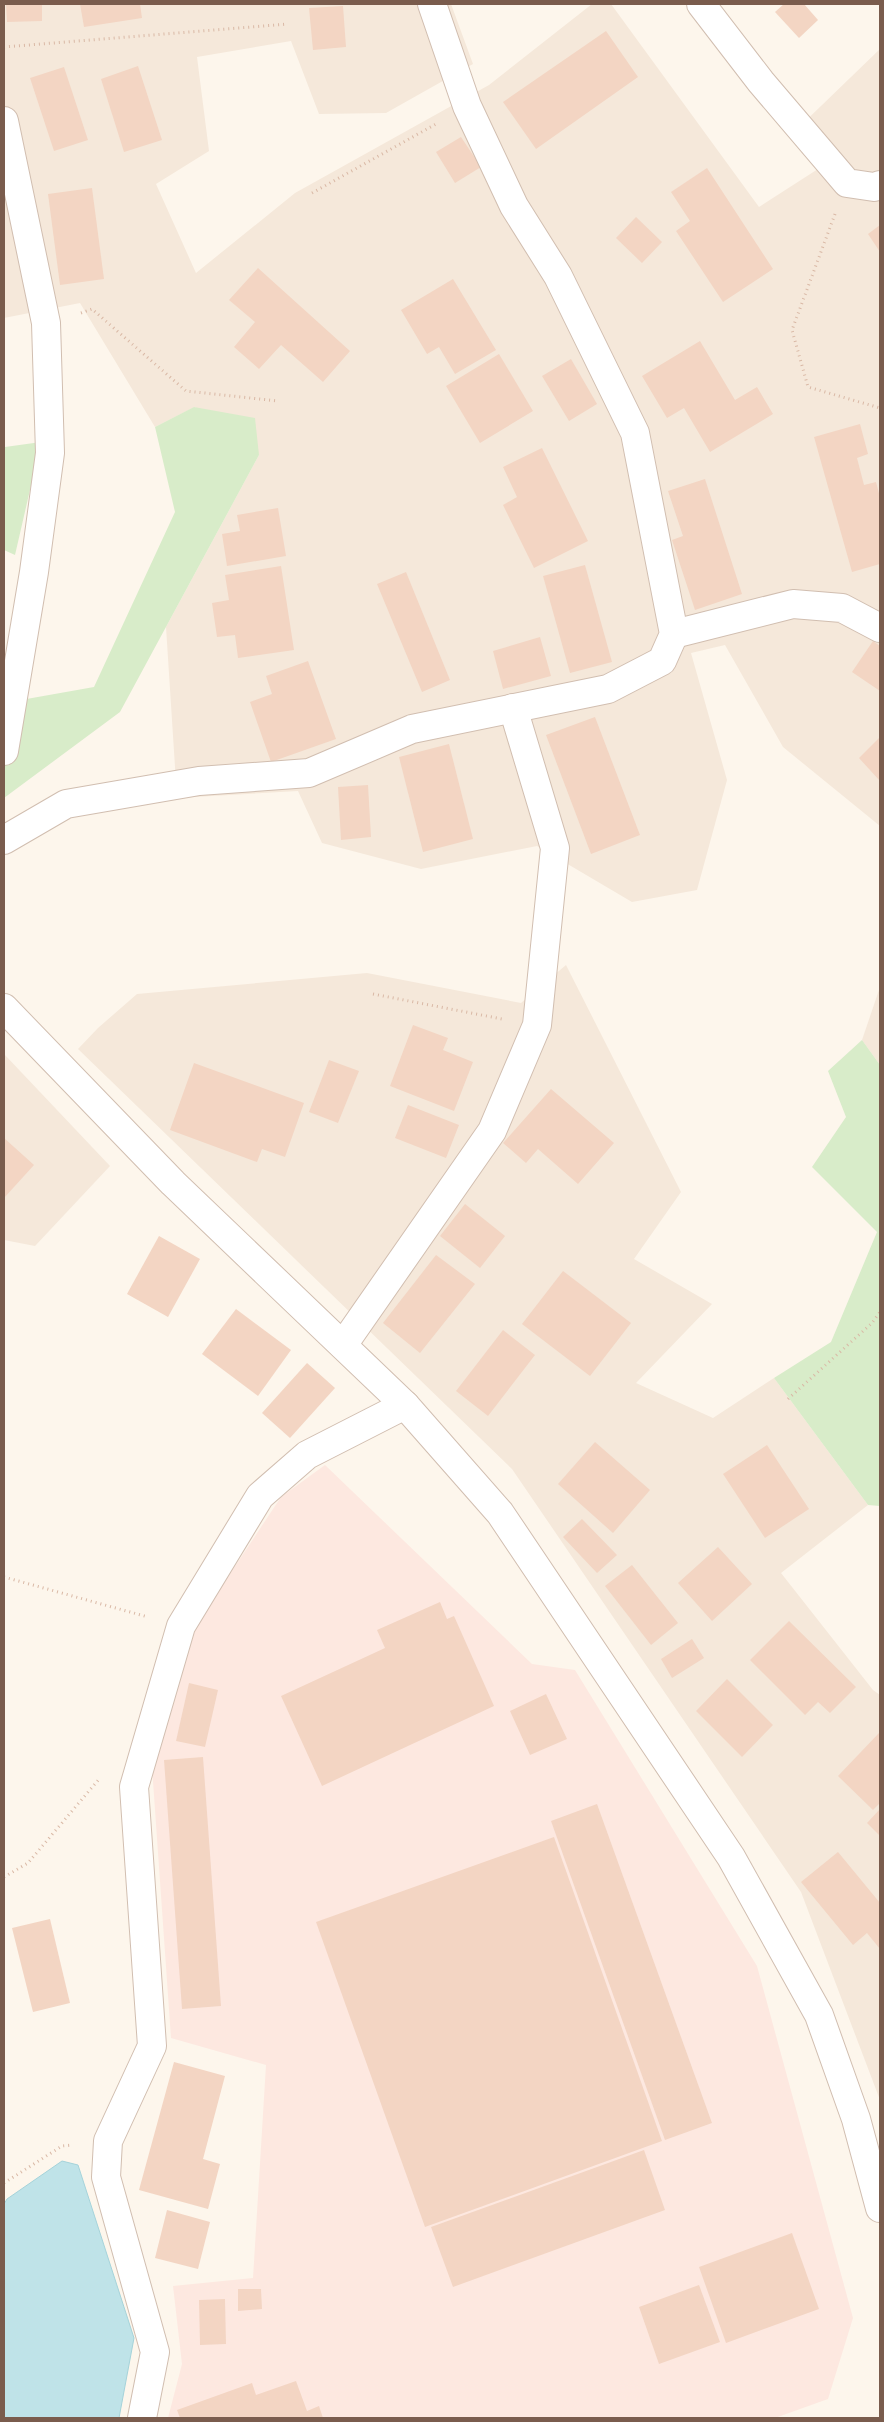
<svg xmlns="http://www.w3.org/2000/svg" width="884" height="2422" viewBox="0 0 884 2422" font-family="Barlow,sans-serif">
	<style>
		.residential { fill: #f5e8da }
		.commercial { fill: #fde8e0 }
		.green { fill: #d8ecc9 }
		.water { fill: #bfe3e8; stroke: #a5d3da }
		.building { fill: #f3d5c3 }
		.lines { fill: none; stroke-linecap: round; stroke-linejoin: round }
		.minor-casing { stroke: #d1beb0; stroke-width: 30 }
		.tertiary-casing { stroke: #d1beb0; stroke-width: 30 }
		.path { stroke: #d9b8a5; stroke-width: 3; stroke-dasharray: 1 4; stroke-linecap: butt }
		.minor { stroke: #fff; stroke-width: 28 }
		.tertiary { stroke: #fff; stroke-width: 28 }
	</style>
	<rect width="100%" height="100%" fill="#fdf6ec"/>
	<g class="residential">
		<polygon points="4,4 451,4 473,64 386,113 319,114 291,41 197,57 209,151 156,184 196,273 295,193 489,85 592,4 611,4 759,207 818,169 792,134 880,49 880,826 783,747 725,645 691,653 727,780 697,890 632,902 537,846 421,869 322,843 298,791 177,798 166,627 259,455 195,407 155,427 80,303 4,318"/>
		<polygon points="566,965 681,1192 634,1259 712,1304 636,1383 713,1418 774,1378 868,1505 781,1573 873,1690 880,1695 880,2100 801,1892 512,1469 78,1049 98,1028 137,994 367,973 521,1003"/>
		<polygon points="880,987 880,1065 862,1040"/>
		<polygon points="4,1054 110,1166 35,1246 4,1240"/>
	</g>
	<polygon class="commercial" points="325,1465 532,1664 575,1670 757,1966 853,2318 828,2399 775,2418 168,2418 182,2364 173,2286 253,2278 266,2065 171,2038 152,1767 190,1634 281,1497"/>
	<g class="green">
		<polygon points="194,407 255,418 259,455 120,712 4,798 4,703 94,687 175,512 155,427"/>
		<polygon points="41,442 15,555 4,550 4,444 5,447"/>
		<polygon points="862,1040 880,1065 880,1506 868,1505 774,1378 831,1342 877,1232 812,1167 846,1117 828,1071"/>
	</g>
	<polygon class="water" points="62,2161 78,2165 134,2338 119,2418 4,2418 4,2204 7,2199"/>
	<g class="building">
		<polygon points="6,4 42,4 42,21 7,22"/>
		<polygon points="80,4 140,4 142,18 84,27"/>
		<polygon points="784,4 804,4 818,20 799,38 775,12"/>
		<polygon points="343,6 346,47 313,50 309,8"/>
		<polygon points="606,31 638,77 536,149 503,102"/>
		<polygon points="138,66 162,140 124,152 101,79"/>
		<polygon points="64,67 88,140 54,151 30,78"/>
		<polygon points="461,137 481,167 455,183 436,152"/>
		<polygon points="707,168 773,269 723,302 676,231 690,221 671,192"/>
		<polygon points="92,188 104,279 60,285 48,194"/>
		<polygon points="636,217 662,242 642,263 616,238"/>
		<polygon points="880,225 880,252 868,234"/>
		<polygon points="258,268 350,351 323,382 281,345 259,369 234,347 255,322 229,300"/>
		<polygon points="453,279 496,350 455,374 439,347 427,354 401,310"/>
		<polygon points="700,341 735,400 757,387 773,414 710,452 684,408 667,418 642,376"/>
		<polygon points="499,354 533,411 480,443 446,386"/>
		<polygon points="571,359 597,404 569,421 542,376"/>
		<polygon points="860,424 868,454 857,458 864,485 876,482 880,497 880,564 852,572 814,437"/>
		<polygon points="542,448 588,541 534,568 503,505 517,497 503,467"/>
		<polygon points="705,479 742,594 695,610 672,540 683,536 668,491"/>
		<polygon points="278,508 286,556 227,566 222,534 240,531 237,515"/>
		<polygon points="585,565 612,662 570,673 543,576"/>
		<polygon points="281,566 294,650 238,658 235,635 217,637 212,603 229,600 225,575"/>
		<polygon points="406,572 450,680 422,692 377,584"/>
		<polygon points="540,637 551,676 503,689 493,651"/>
		<polygon points="873,641 880,646 880,691 852,672"/>
		<polygon points="308,661 336,739 271,762 250,702 272,694 266,676"/>
		<polygon points="595,717 640,835 591,854 546,735"/>
		<polygon points="879,738 880,740 880,781 859,758"/>
		<polygon points="449,744 473,839 423,852 399,757"/>
		<polygon points="368,785 371,837 341,840 338,787"/>
		<polygon points="413,1025 448,1038 443,1050 473,1062 454,1111 390,1086"/>
		<polygon points="329,1060 359,1071 338,1123 309,1112"/>
		<polygon points="194,1063 304,1103 285,1157 262,1149 257,1162 170,1130"/>
		<polygon points="551,1089 614,1143 578,1184 538,1149 526,1163 503,1143"/>
		<polygon points="408,1105 459,1125 446,1158 395,1138"/>
		<polygon points="4,1138 34,1165 4,1198"/>
		<polygon points="465,1204 505,1236 480,1268 440,1236"/>
		<polygon points="159,1236 200,1259 168,1317 127,1294"/>
		<polygon points="436,1255 475,1284 420,1353 383,1323"/>
		<polygon points="563,1271 631,1323 590,1376 522,1324"/>
		<polygon points="236,1309 291,1350 258,1396 202,1354"/>
		<polygon points="503,1330 535,1355 488,1416 456,1391"/>
		<polygon points="307,1363 335,1388 290,1438 262,1413"/>
		<polygon points="595,1442 650,1490 613,1533 558,1484"/>
		<polygon points="767,1445 809,1509 765,1538 723,1474"/>
		<polygon points="582,1519 617,1555 597,1573 563,1537"/>
		<polygon points="718,1547 752,1584 712,1621 678,1583"/>
		<polygon points="632,1565 678,1623 651,1645 605,1586"/>
		<polygon points="440,1602 447,1619 454,1616 494,1706 322,1786 281,1696 385,1648 377,1630"/>
		<polygon points="789,1621 856,1687 830,1713 818,1702 805,1715 750,1660"/>
		<polygon points="692,1639 704,1658 672,1678 661,1659"/>
		<polygon points="727,1679 773,1725 742,1757 696,1711"/>
		<polygon points="189,1683 218,1690 205,1747 176,1741"/>
		<polygon points="546,1694 567,1739 530,1755 510,1711"/>
		<polygon points="880,1732 880,1803 873,1810 838,1776"/>
		<polygon points="203,1757 221,2006 182,2009 164,1760"/>
		<polygon points="597,1804 712,2123 665,2140 551,1821"/>
		<polygon points="880,1809 880,1836 867,1823"/>
		<polygon points="554,1837 662,2141 425,2227 316,1922"/>
		<polygon points="838,1852 880,1903 880,1949 867,1933 853,1945 801,1882"/>
		<polygon points="50,1919 70,2003 33,2012 12,1928"/>
		<polygon points="174,2062 225,2076 203,2159 220,2164 208,2209 139,2190"/>
		<polygon points="644,2150 665,2210 453,2287 431,2227"/>
		<polygon points="167,2210 210,2222 198,2269 155,2258"/>
		<polygon points="792,2233 819,2309 726,2343 699,2267"/>
		<polygon points="699,2285 720,2342 659,2364 639,2307"/>
		<polygon points="238,2289 261,2289 262,2309 238,2311"/>
		<polygon points="225,2299 226,2344 200,2345 199,2300"/>
		<polygon points="296,2381 307,2411 319,2406 323,2418 180,2418 177,2410 252,2383 256,2395"/>
	</g>
	<g class="lines">
		<g class="minor-casing">
			<g id="minor">
				<polyline points="701,4 761,82 847,183 874,187 880,185"/>
				<polyline points="4,121 46,323 50,453 34,572 4,751"/>
				<polyline points="674,634 793,604 842,608 880,628"/>
				<polyline points="4,840 66,804 199,781 309,773 412,729 608,689 662,661 674,634 635,433 558,276 514,206 467,106 432,4"/>
				<polyline points="343,1345 492,1131 537,1025 555,848 513,708"/>
				<polyline points="142,2418 155,2352 106,2177 108,2141 152,2046 134,1787 181,1626 260,1496 307,1455 405,1405"/>
			</g>
		</g>
		<g class="tertiary-casing">
			<polyline id="tertiary" points="4,1008 173,1183 405,1405 500,1513 731,1857 819,2015 856,2119 880,2208"/>
		</g>
		<g class="path">
			<polyline points="4,47 288,24"/>
			<polyline points="312,193 436,124"/>
			<polyline points="835,214 792,330 808,387 880,408"/>
			<polyline points="81,313 92,309 186,391 278,401"/>
			<polyline points="373,994 502,1019"/>
			<polyline points="788,1399 872,1323 880,1312"/>
			<polyline points="4,1577 148,1617"/>
			<polyline points="4,1877 28,1863 100,1778"/>
			<polyline points="4,2183 62,2146 72,2145"/>
		</g>
		<use href="#minor" class="minor"/>
		<use href="#tertiary" class="tertiary"/>
	</g>
	<rect width="884" height="2422" fill="none" stroke="#7a5c4d" stroke-width="10"/>
</svg>
